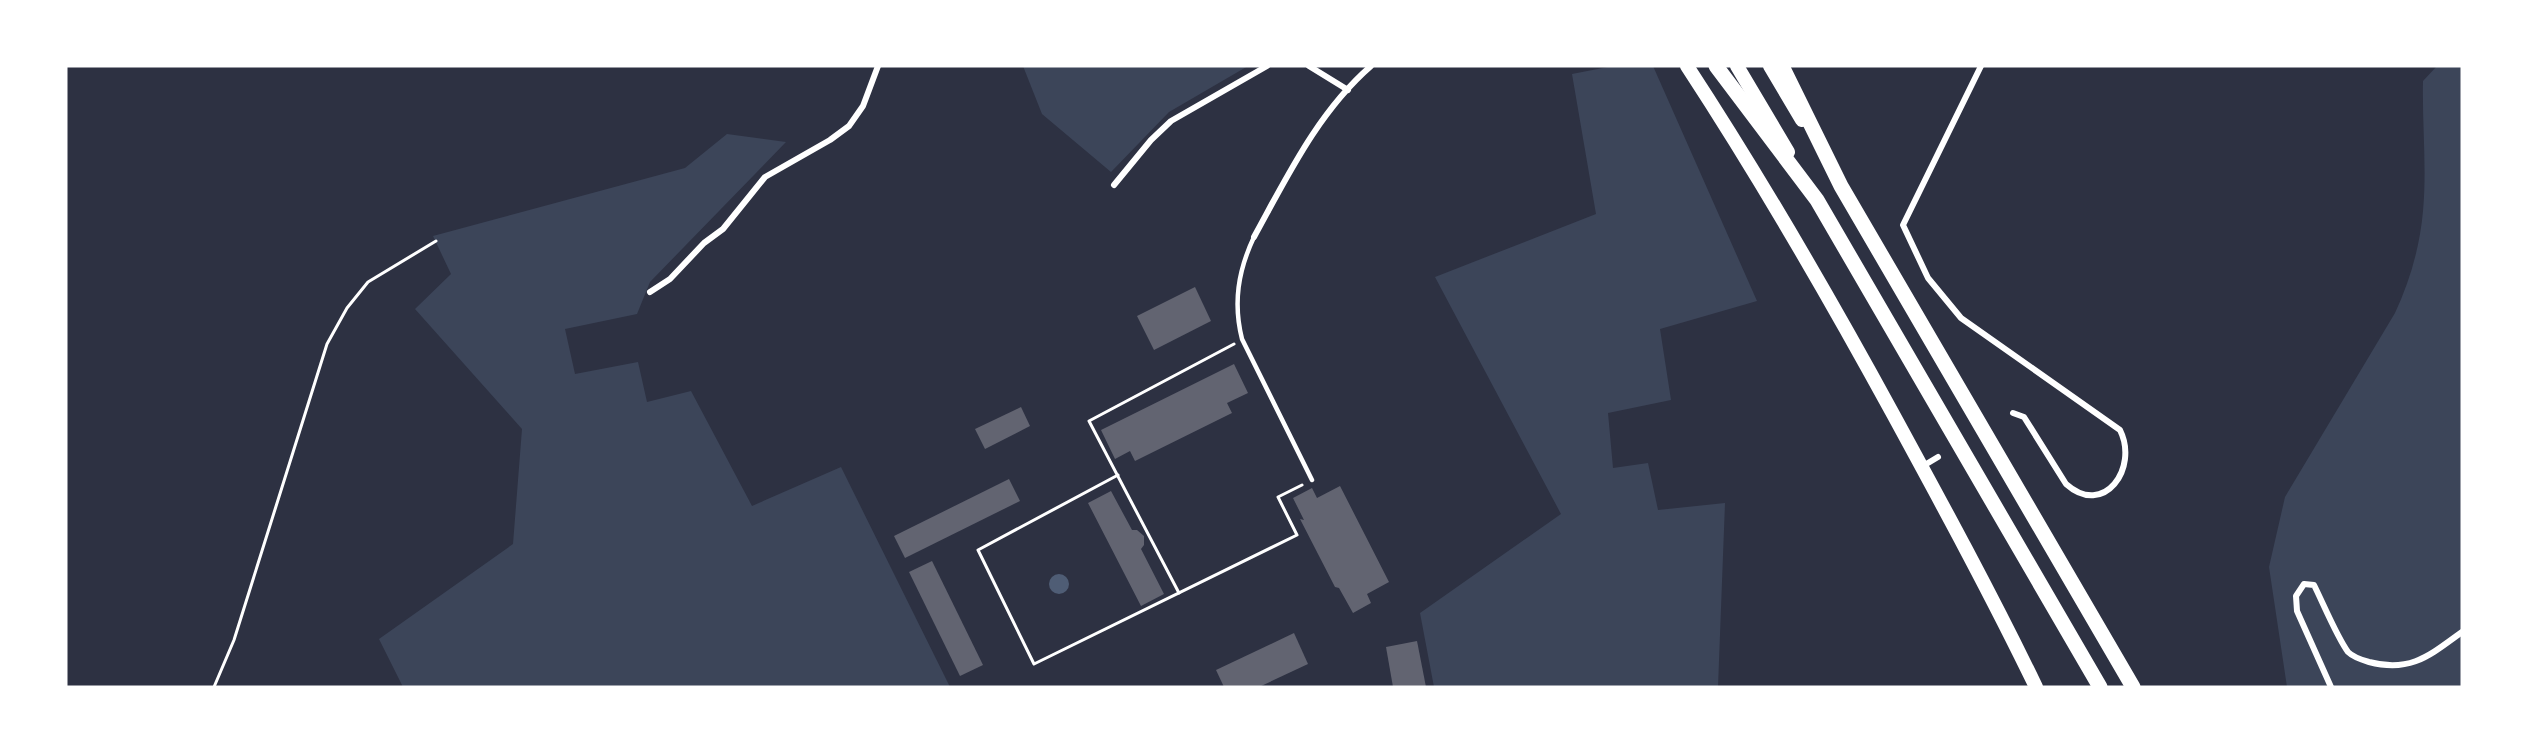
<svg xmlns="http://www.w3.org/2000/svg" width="2528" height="753" viewBox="0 0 2528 753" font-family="Figtree,sans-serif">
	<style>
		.green { fill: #3c4559 }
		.water { fill: #4f5d75 }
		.building { fill: #626471 }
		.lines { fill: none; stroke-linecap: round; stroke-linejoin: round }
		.path { stroke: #fff; stroke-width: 3 }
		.service { stroke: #fff; stroke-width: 4.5 }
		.minor { stroke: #fff; stroke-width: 6 }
		.trunk { stroke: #fff; stroke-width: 14 }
		.motorway { stroke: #fff; stroke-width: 15 }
	</style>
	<rect width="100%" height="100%" fill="#2d3142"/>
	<g class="green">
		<polygon points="1023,66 1248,66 1169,112 1111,172 1042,114"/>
		<polygon points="1613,66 1653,66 1757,301 1660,329 1671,400 1608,413 1613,468 1648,463 1658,510 1725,503 1718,687 1434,687 1420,613 1561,514 1435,277 1596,214 1572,74"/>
		<path d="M2437,66H2462V687H2287L2269,567L2285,497L2395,313C2410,281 2420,246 2423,211C2427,168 2422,124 2423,81Z"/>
		<polygon points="727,134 786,142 650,282 637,314 565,329 575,374 638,362 647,402 691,391 752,506 841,467 950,687 403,687 379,639 513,544 522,429 415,309 451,274 433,236 685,168"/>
	</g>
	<circle class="water" cx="1059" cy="584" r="10"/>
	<g class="building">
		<polygon points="1195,287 1211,321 1154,350 1137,316"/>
		<polygon points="1234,364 1248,393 1227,403 1232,413 1135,461 1130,451 1115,459 1101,430"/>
		<polygon points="1021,407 1030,426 985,449 975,429"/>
		<polygon points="1009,479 1020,501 905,558 894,536"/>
		<polygon points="1340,486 1389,582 1367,594 1371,603 1353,613 1339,588 1335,587 1300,519 1304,520 1293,498 1312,488 1317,498"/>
		<polygon points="1111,491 1132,530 1137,530 1144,536 1144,545 1141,549 1164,594 1141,606 1088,503"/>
		<polygon points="932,561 983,665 960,676 909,572"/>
		<polygon points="1294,633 1308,664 1259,687 1224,687 1216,670"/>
		<polygon points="1417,641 1426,687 1393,687 1386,647"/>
	</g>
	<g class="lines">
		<g class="path">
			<polyline points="1118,475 978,550 1034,664 1297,535 1278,497 1302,485"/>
			<polyline points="1179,593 1089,421 1234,344"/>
			<polyline points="214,687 234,640 327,344 347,308 368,282 436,241"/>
		</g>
		<path class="service" d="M1254,237C1238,271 1233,303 1242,339L1312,480"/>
		<g class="minor">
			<polyline points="1309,66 1348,90"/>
			<path d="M1981,66L1903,225L1928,278L1961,318L2120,430C2139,468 2104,518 2066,484L2024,417L2013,413"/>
			<polyline points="1114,185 1151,140 1171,121 1267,66"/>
			<path d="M1254,237C1287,177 1318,112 1371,66"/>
			<polyline points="650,292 670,279 704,243 723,229 765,177 830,140 849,126 863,106 878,66"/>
			<polyline points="1923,466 1938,457"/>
			<path d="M2331,687L2297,611L2296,596L2304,584L2314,585C2323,603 2337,637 2348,652C2353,657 2362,660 2369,662C2411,673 2430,655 2462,632"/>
		</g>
		<g class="trunk">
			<path d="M1687,66C1761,179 1828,295 1893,414C1942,504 1991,594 2036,687"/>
			<polyline points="1737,66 1788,152"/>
			<polyline points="1770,66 1802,120"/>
		</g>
		<g class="motorway">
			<polyline points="1716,66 1817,200 2100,687"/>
			<polyline points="1782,66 1841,186 2133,687"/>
		</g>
	</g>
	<rect width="2528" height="753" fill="none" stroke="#ffffff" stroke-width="135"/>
</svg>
